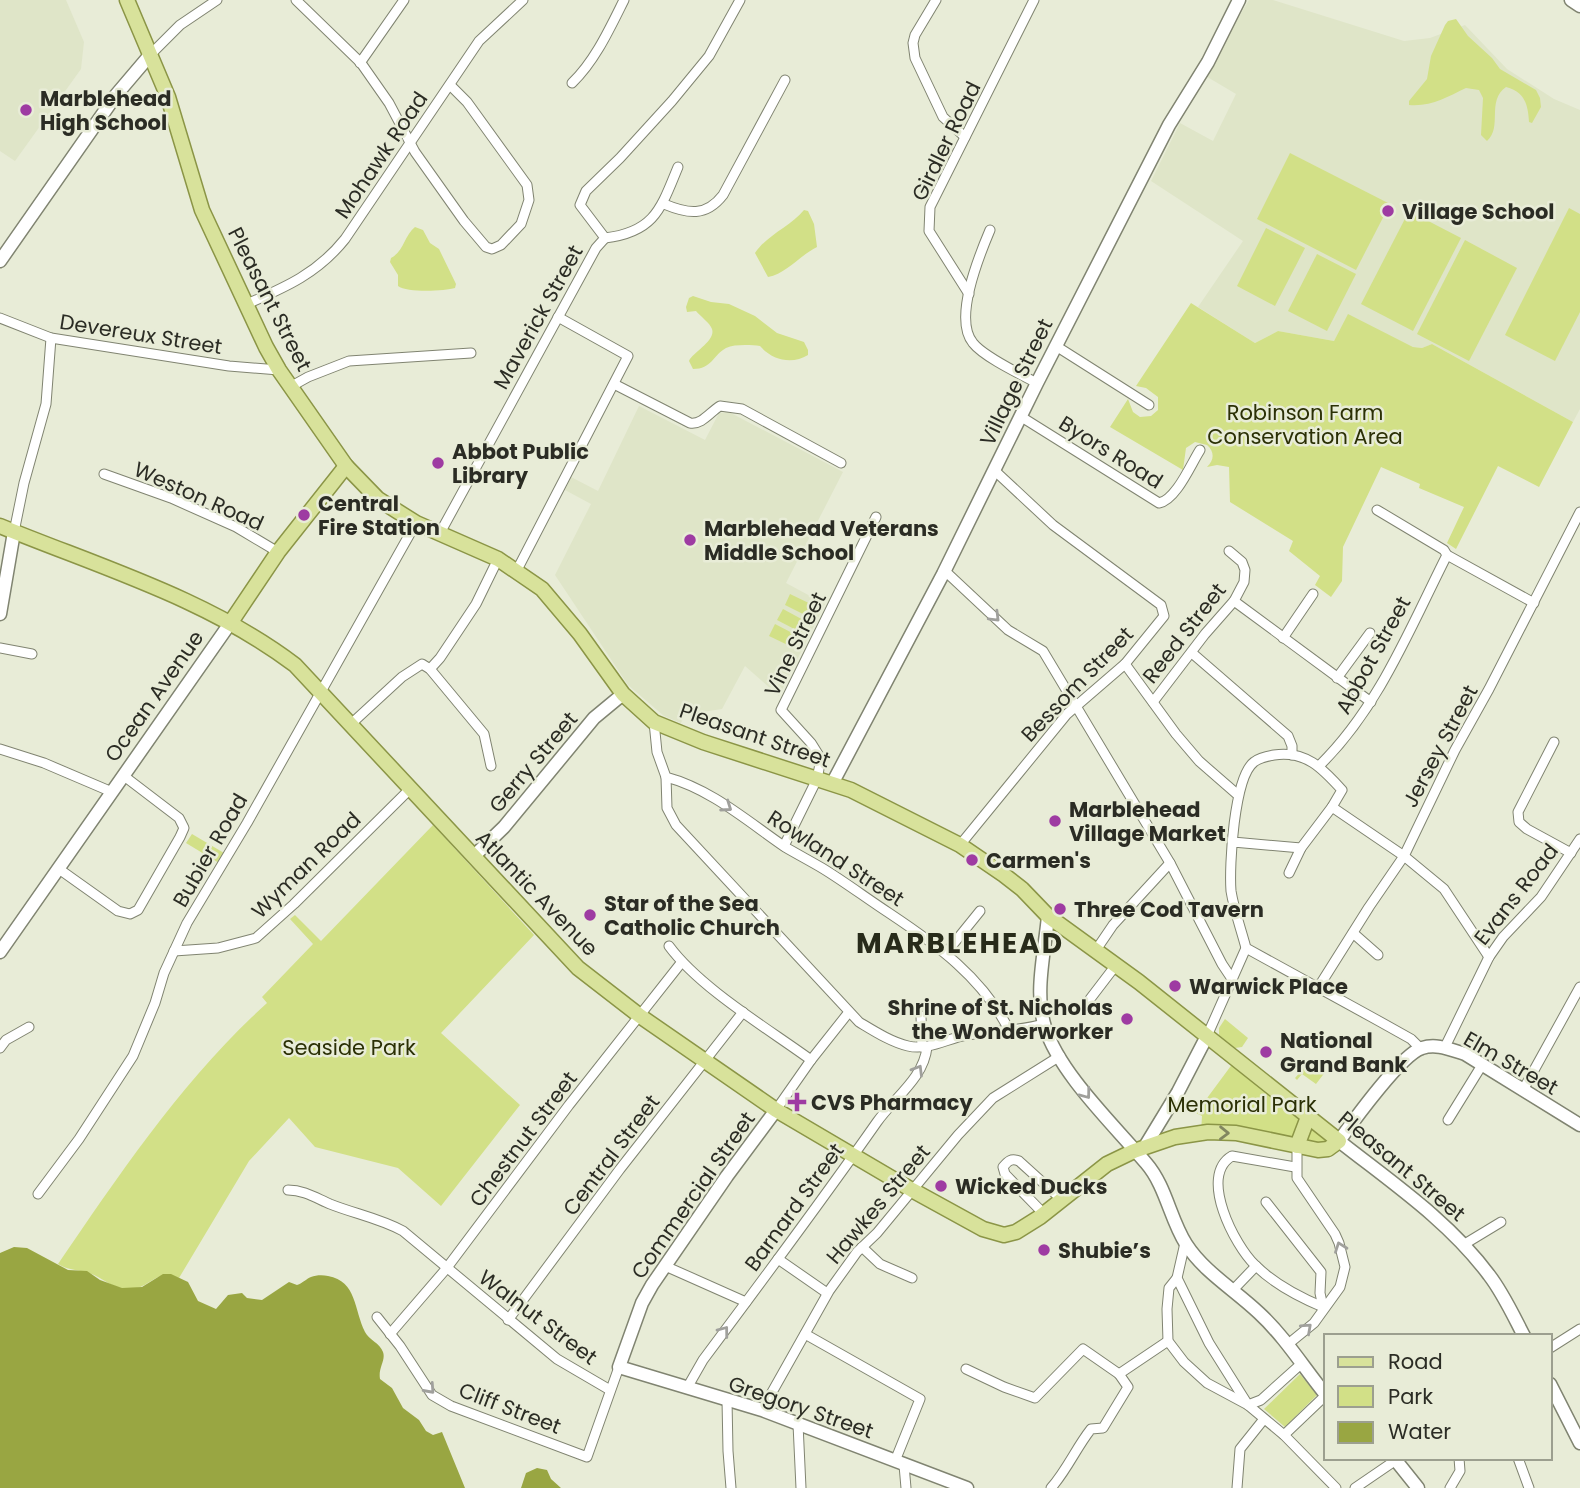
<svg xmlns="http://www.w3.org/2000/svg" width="1580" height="1488" viewBox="0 0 1580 1488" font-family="Poppins,sans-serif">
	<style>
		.built { fill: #dfe5c8 }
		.green { fill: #d2e087 }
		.water { fill: #99a642 }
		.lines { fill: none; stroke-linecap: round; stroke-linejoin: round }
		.street-casing { stroke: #808471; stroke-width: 11 }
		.secondary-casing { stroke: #808471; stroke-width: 15 }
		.primary-casing { stroke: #8b9546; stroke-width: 17 }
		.street { stroke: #fff; stroke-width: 9 }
		.secondary { stroke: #fff; stroke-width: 12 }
		.primary { stroke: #d8e29b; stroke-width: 14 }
		.oneway { stroke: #a0a09c }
		.oneway2 { stroke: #828760 }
		.poi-dot { fill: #9e3ba2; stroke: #e8ecd7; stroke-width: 2.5 }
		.labels { text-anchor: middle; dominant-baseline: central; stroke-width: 5; stroke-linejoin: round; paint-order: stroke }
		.poi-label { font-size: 21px; font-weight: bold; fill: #2b2c24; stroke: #e8ecd7; text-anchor: start }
		.street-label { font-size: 21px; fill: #2b2c24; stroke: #e8ecd7 }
		.park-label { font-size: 21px; fill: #2b3005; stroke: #e8ecd7 }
		.district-label { font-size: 28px; font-weight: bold; letter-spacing: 2px; fill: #282b1a; stroke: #e8ecd7 }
	</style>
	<rect width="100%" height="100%" fill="#e8ecd7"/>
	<g class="built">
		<polygon points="0,0 66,0 84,42 81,69 15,161 0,151"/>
		<polygon points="1249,0 1273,0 1404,41 1430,38 1465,25 1507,69 1554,99 1580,110 1580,409 1573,422 1432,344 1422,348 1413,347 1348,315 1334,341 1278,331 1255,343 1198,307 1243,241 1151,181 1180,123 1213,141 1236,94 1204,75"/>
		<polygon points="639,406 705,440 719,413 729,412 843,472 786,583 825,604 779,696 745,666 722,709 689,714 684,716 681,723 664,716 628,685 555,575 591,504 565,490 571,477 598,491"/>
	</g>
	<g class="green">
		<path d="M1456,19L1468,36L1492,58L1500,69L1536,90L1540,98L1541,107L1532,123L1529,122C1528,105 1525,92 1506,87C1486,101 1503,127 1487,141L1481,135L1483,98L1479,90L1466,88C1447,97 1431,107 1409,105V101L1427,79L1431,56L1445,25L1448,21Z"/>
		<polygon points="1290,153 1390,204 1356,270 1257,219"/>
		<polygon points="1569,208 1580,214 1580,312 1555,361 1505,335"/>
		<path d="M804,210L808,211L814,224L817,247C799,256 786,274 768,277L755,253C768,234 790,227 804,210Z"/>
		<polygon points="1409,211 1461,238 1413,331 1361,304"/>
		<path d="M415,227L423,230L430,243L439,249L456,284L455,288C445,291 407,293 398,286V275L390,262L391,258C404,251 404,236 415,227Z"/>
		<polygon points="1266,228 1305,248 1275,306 1237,286"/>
		<polygon points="1465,240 1517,268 1469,361 1417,334"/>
		<polygon points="1317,254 1356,274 1327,331 1288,311"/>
		<path d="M693,296L711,302L729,304L755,316L777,333L804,342L808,350V355C792,365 772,360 760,346C751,345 735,344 726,348C713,355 712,369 693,369L689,361C693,352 716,341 712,329C710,323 700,316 696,311L687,312L686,307L689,298Z"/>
		<path d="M1191,303L1255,343L1278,331L1334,341L1348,314L1413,347L1422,348L1432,344L1573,422L1539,487L1498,466L1456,549L1447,543L1464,507L1419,488L1420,484L1381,467L1343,547L1342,581L1331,597L1315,585L1320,576L1289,551L1293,541L1230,502L1229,467L1217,465L1207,467C1214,460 1215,452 1207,445L1195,442L1186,448L1183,470L1110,427L1128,399L1133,412L1140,417L1151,416L1158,410V397L1146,388L1136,386Z"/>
		<polygon points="790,594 815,606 809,617 785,605"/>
		<polygon points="783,609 807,622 802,633 777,620"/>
		<polygon points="775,624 800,637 794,648 769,636"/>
		<path d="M433,825L534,935L441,1033L520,1105L441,1206L398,1168L315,1147L289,1118L249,1161L179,1278C156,1267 151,1289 129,1289C113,1289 103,1278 89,1273C77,1269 69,1271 58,1264C121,1172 184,1078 267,1003L262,997L313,944L290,919L295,915L321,941Z"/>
		<polygon points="192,834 224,853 219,863 186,843"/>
		<polygon points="1225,1019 1248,1038 1242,1047 1235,1048 1219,1035 1219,1028"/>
		<polygon points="1236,1059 1308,1117 1333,1146 1201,1133 1202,1116 1196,1113"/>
		<polygon points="1311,1060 1326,1071 1316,1084 1302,1074 1297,1080 1295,1078"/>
		<polygon points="1300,1374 1317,1395 1285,1427 1264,1409"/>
	</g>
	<g class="water">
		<path d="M14,1247L27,1248L68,1270L87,1271L100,1280L122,1288L142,1287L163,1274H171L188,1282L198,1301L216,1309L228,1295L242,1293L247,1298L262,1300L289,1282L297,1285C303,1283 306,1279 311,1277C316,1275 323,1275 328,1276C357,1281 354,1310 365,1332C369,1340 380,1343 383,1352C386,1360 378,1368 380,1379L392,1388L403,1408L419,1420L426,1431L433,1435L442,1432L465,1488H0V1253Z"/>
		<polygon points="537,1468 547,1470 551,1479 561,1488 521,1488 526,1473"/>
	</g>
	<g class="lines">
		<g class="street-casing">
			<g id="street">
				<polyline points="296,0 361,63 389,103 415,152 464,221 486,247 492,249 501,245 521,224 529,200 527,185 467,102 450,85"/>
				<polyline points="936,0 915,35 913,43 915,58 943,117 965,137"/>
				<polyline points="150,55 180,25 217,0"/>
				<polyline points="360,63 404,0"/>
				<path d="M572,83C595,61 610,28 624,0"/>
				<path d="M664,204C688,214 706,217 723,195L785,80"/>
				<path d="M990,230C979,256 953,319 973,343C984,357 1020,374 1037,383"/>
				<path d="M605,238C655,232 661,208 678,167"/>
				<polyline points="969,294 929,231 930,207 1034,0"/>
				<path d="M247,304C286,287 318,273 345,239L479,41L523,0"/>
				<polyline points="0,318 51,338 229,366 279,370"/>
				<polyline points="1056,346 1149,405"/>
				<path d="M614,384L690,423C702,425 710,412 720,406L742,409L841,463"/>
				<polyline points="290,387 308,377 349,361 471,353"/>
				<path d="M1020,416L1159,503C1176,500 1191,464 1200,450"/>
				<polyline points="104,474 171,498 236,527 278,552"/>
				<polyline points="1377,510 1444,550 1447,555 1534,603"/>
				<polyline points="14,532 24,483 46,404 51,338"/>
				<polyline points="440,533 596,248 605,238 580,205 586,191 620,158 672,101 709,56 740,0"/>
				<polyline points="517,570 628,356 558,317"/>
				<polyline points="945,571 1008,630 1043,651 1170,863 1222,964 1232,979"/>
				<polyline points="1234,601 1371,702"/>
				<polyline points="1283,638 1313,594"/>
				<polyline points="0,648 32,654"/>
				<polyline points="1192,653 1288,736 1292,746 1292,755"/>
				<polyline points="1125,664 1176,734 1199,761 1238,795"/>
				<polyline points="430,669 440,658 476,604 498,559"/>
				<polyline points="1337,678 1370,633"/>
				<polyline points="1153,702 1205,634 1234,601 1244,582 1245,570 1242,562 1229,551"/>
				<path d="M654,722L657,752L666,777C711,789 747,821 785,847C797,854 810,861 822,868C845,882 866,898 889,913C937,945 982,977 1009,1030"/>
				<polyline points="351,724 402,677 422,664 430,669 484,734 491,766"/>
				<polyline points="1554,742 1518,812 1519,822 1527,829 1571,853"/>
				<polyline points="0,749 44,763 112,792"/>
				<path d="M1320,765C1379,707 1410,628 1447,555"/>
				<path d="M666,777L667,808L676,825L859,1022C874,1031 891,1042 908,1046C928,1051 948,1038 967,1035C993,1031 1018,1031 1044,1024"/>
				<polyline points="1332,807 1404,856 1444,889 1489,957"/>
				<path d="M1233,842L1301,848L1332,807L1342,790C1323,769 1306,750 1274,755C1268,756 1259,758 1254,762C1234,777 1229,866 1231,891C1234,910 1241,929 1246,948L1377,1020L1411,1039L1420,1048"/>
				<polyline points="960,845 1067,714 1125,664 1164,616 1161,605 1053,525 994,470"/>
				<polyline points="784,846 817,779 821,759 811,743 781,710 876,517"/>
				<polyline points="59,869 118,911 130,914 138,910 180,837 184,828 179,818 124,776"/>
				<polyline points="1289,873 1301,848"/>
				<polyline points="1353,933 1378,955"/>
				<path d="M669,946C700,988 767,1028 811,1060"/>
				<polyline points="1096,950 1113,925 1170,863"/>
				<polyline points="174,951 218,948 256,938 294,904 411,788"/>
				<polyline points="946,953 980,911"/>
				<polyline points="1318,988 1369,907 1404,856 1455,750 1489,689 1580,512"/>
				<polyline points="1090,999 1116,965"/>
				<polyline points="921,1016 922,1047"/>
				<polyline points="1207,1036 1246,948"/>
				<polyline points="1445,1047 1489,957 1503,937 1541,897 1580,839"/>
				<polyline points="0,1048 6,1040 29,1027"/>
				<polyline points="1523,1090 1580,987"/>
				<polyline points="776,1110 811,1060 849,1012"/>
				<polyline points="1448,1120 1482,1065"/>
				<path d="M1295,1167L1232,1156C1198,1176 1235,1246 1255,1265C1274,1284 1299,1297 1323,1307"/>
				<path d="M288,1190C304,1190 316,1198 330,1204C355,1214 379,1218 403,1231L557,1359L610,1390"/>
				<polyline points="38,1194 79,1139 133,1056 155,1003 164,973 187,923 247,823 416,523"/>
				<polyline points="1266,1202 1321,1272 1320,1293 1323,1307"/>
				<path d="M1044,1214L1005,1174L1003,1167C1008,1161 1011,1158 1019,1161L1061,1199"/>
				<polyline points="1185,1243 1177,1278 1209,1343 1248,1405 1261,1400 1301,1364"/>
				<polyline points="1463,1245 1501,1222"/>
				<polyline points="862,1247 880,1264 912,1278"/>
				<polyline points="778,1259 827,1293"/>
				<polyline points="665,1266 746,1302"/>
				<polyline points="1177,1278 1169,1288 1167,1309 1168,1341 1184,1362 1207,1383 1248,1405 1284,1435 1336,1488"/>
				<polyline points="1233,1290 1256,1266"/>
				<polyline points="377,1317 400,1346 432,1395 451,1406 587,1457 619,1367"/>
				<polyline points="508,1320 620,1169 743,1012"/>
				<polyline points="390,1334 446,1269 569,1105 681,963"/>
				<polyline points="805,1334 920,1399 895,1461"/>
				<polyline points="1287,1345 1314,1323 1340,1287 1345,1267 1339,1243 1335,1234 1297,1178 1297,1146"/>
				<polyline points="1550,1348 1580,1329"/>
				<polyline points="966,1369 1004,1387 1035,1398 1083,1349 1119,1374"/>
				<path d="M687,1388L703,1360C762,1281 821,1202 877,1122C894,1098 924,1078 927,1047"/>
				<polyline points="727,1400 728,1451 731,1488"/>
				<polyline points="762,1410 829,1291 857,1252 877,1233 958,1135 993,1098 1060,1056"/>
				<polyline points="798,1424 801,1488"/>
				<polyline points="1284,1435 1326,1395"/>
				<polyline points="1518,1458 1529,1488"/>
				<polyline points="904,1465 906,1488"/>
				<path d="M1051,1488C1067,1470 1076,1448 1091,1429L1103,1428L1128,1387L1119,1374L1168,1341"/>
				<polyline points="1237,1488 1240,1449 1264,1419"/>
				<polyline points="1355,1488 1396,1460"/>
				<polyline points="1450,1488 1460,1471 1459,1458"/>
			</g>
		</g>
		<g class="secondary-casing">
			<g id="secondary">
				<polyline points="1571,0 1580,6"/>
				<polyline points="0,261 116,95 150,55"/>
				<polyline points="0,614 14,532"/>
				<polyline points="832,784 943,574 1037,383 1169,125 1208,62 1239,0"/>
				<polyline points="474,856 504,827 594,718 623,694"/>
				<path d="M1048,916C1045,951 1034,993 1045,1027C1059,1073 1115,1126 1146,1163C1166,1186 1170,1219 1186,1244C1204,1272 1235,1290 1259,1313C1285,1337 1304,1368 1326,1395"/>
				<polyline points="0,952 231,622"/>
				<polyline points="776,1110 727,1176 652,1285 642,1303 619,1367 762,1410 967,1488"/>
				<polyline points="1144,1148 1178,1092 1207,1036"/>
				<path d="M1524,1336C1513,1315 1503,1293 1489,1275C1449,1221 1391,1182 1339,1141C1354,1120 1402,1054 1422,1048C1437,1043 1451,1050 1465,1054L1580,1125"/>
				<polyline points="1550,1384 1580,1443"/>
				<polyline points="1394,1458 1418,1488"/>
			</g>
		</g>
		<g class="primary-casing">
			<g id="primary">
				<path d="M0,526C100,567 208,599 295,665L578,968L640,1016L776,1110L912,1190L983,1229L1004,1235L1016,1232L1040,1217L1107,1164L1134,1151L1175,1137L1208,1132L1236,1133L1318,1150L1328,1149L1339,1141L1139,982L1048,916L1022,889L1004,875L960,845L851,790L703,742L654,722L623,694L580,634L542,589L498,559L416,523L378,499L346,466L279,370L266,347L202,210L168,97L127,0"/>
				<polyline points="231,622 278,552 346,466"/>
				<polyline points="1297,1146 1308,1117"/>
			</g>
		</g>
		<use href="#street" class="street"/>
		<use href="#secondary" class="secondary"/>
		<use href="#primary" class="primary"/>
	</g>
	<defs><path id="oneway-chevron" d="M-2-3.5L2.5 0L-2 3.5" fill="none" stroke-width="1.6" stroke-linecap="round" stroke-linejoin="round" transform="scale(1.75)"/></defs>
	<g class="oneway">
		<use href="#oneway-chevron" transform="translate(995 617) rotate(45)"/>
		<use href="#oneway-chevron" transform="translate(727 807) rotate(35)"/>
		<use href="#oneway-chevron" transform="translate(918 1070) rotate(-59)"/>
		<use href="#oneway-chevron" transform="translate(1086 1094) rotate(53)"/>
		<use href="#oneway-chevron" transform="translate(1340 1247) rotate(-110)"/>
		<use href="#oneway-chevron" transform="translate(1307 1328) rotate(-42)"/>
		<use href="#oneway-chevron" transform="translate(724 1331) rotate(-53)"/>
		<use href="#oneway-chevron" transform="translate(430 1389) rotate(48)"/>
	</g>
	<use class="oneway2" href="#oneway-chevron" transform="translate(1224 1133) rotate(1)"/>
	<g class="poi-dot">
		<circle cx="26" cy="110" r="7"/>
		<circle cx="1388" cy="211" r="7"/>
		<circle cx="438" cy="463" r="7"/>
		<circle cx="304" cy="515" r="7"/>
		<circle cx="690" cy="540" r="7"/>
		<circle cx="1055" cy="821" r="7"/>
		<circle cx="972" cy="860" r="7"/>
		<circle cx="1060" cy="909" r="7"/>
		<circle cx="590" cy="915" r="7"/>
		<circle cx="1175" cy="986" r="7"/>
		<circle cx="1127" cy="1019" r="7"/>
		<circle cx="1266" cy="1052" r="7"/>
		<path d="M793.5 1091.5h7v7h7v7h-7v7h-7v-7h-7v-7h7z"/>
		<circle cx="941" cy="1186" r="7"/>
		<circle cx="1044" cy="1250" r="7"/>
	</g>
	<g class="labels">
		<g class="poi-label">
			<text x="40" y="98">Marblehead<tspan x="40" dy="24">High School</tspan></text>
			<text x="1402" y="211">Village School</text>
			<text x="452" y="451">Abbot Public<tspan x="452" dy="24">Library</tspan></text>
			<text x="318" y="503">Central<tspan x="318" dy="24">Fire Station</tspan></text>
			<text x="704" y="528">Marblehead Veterans<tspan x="704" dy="24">Middle School</tspan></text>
			<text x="1069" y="809">Marblehead<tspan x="1069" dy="24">Village Market</tspan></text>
			<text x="986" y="860">Carmen's</text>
			<text x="604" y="903">Star of the Sea<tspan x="604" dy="24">Catholic Church</tspan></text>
			<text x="1074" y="909">Three Cod Tavern</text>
			<text x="1189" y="986">Warwick Place</text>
			<text x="1113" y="1007" text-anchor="end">Shrine of St. Nicholas<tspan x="1113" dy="24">the Wonderworker</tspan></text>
			<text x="1280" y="1040">National<tspan x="1280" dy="24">Grand Bank</tspan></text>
			<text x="811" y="1102">CVS Pharmacy</text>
			<text x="955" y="1186">Wicked Ducks</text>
			<text x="1058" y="1250">Shubie’s</text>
		</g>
		<g class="street-label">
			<text transform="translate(946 141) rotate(-64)">Girdler Road</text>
			<text transform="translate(381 155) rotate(-56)">Mohawk Road</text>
			<text transform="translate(270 299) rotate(63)">Pleasant Street</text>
			<text transform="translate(538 317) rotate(-61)">Maverick Street</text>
			<text transform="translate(141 334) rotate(9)">Devereux Street</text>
			<text transform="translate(1016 382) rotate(-64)">Village Street</text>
			<text transform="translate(1111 452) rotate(32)">Byors Road</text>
			<text transform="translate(199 496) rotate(24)">Weston Road</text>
			<text transform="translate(1184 633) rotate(-52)">Reed Street</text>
			<text transform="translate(795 644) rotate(-64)">Vine Street</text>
			<text transform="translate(1373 655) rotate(-61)">Abbot Street</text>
			<text transform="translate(1077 684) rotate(-46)">Bessom Street</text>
			<text transform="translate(154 696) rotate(-55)">Ocean Avenue</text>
			<text transform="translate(755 735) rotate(19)">Pleasant Street</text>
			<text transform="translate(1440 746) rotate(-62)">Jersey Street</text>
			<text transform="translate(533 762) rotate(-50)">Gerry Street</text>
			<text transform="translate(210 850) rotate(-60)">Bubier Road</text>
			<text transform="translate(836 858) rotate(33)">Rowland Street</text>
			<text transform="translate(306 865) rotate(-44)">Wyman Road</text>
			<text transform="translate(537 893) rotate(46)">Atlantic Avenue</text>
			<text transform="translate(1516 894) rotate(-52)">Evans Road</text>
			<text transform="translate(1511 1063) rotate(30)">Elm Street</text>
			<text transform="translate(523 1139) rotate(-53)">Chestnut Street</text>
			<text transform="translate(611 1155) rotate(-53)">Central Street</text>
			<text transform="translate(1402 1166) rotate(40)">Pleasant Street</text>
			<text transform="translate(693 1195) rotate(-55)">Commercial Street</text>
			<text transform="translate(878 1204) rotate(-50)">Hawkes Street</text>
			<text transform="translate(794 1207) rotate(-54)">Barnard Street</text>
			<text transform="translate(538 1317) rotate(37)">Walnut Street</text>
			<text transform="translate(801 1407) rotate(19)">Gregory Street</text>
			<text transform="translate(510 1408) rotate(21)">Cliff Street</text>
		</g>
		<g class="park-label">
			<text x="1305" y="412">Robinson Farm<tspan x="1305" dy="24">Conservation Area</tspan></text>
			<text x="349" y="1047">Seaside Park</text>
			<text x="1242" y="1104">Memorial Park</text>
		</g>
		<g class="district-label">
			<text x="960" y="943">MARBLEHEAD</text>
		</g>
	</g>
	<rect x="1324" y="1334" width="228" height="126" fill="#e8ecd7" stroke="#9c9f8f" stroke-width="2"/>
	<rect x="1338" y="1357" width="35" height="10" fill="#d8e29b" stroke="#9c9f8f" stroke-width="2"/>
	<text x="1388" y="1369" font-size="21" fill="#2b2c24">Road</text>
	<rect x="1338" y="1386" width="35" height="21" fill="#d2e087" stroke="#9c9f8f" stroke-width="2"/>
	<text x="1388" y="1404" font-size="21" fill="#2b2c24">Park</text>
	<rect x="1338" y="1422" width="35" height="21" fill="#99a642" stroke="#9c9f8f" stroke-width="2"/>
	<text x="1388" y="1439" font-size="21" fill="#2b2c24">Water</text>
</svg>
